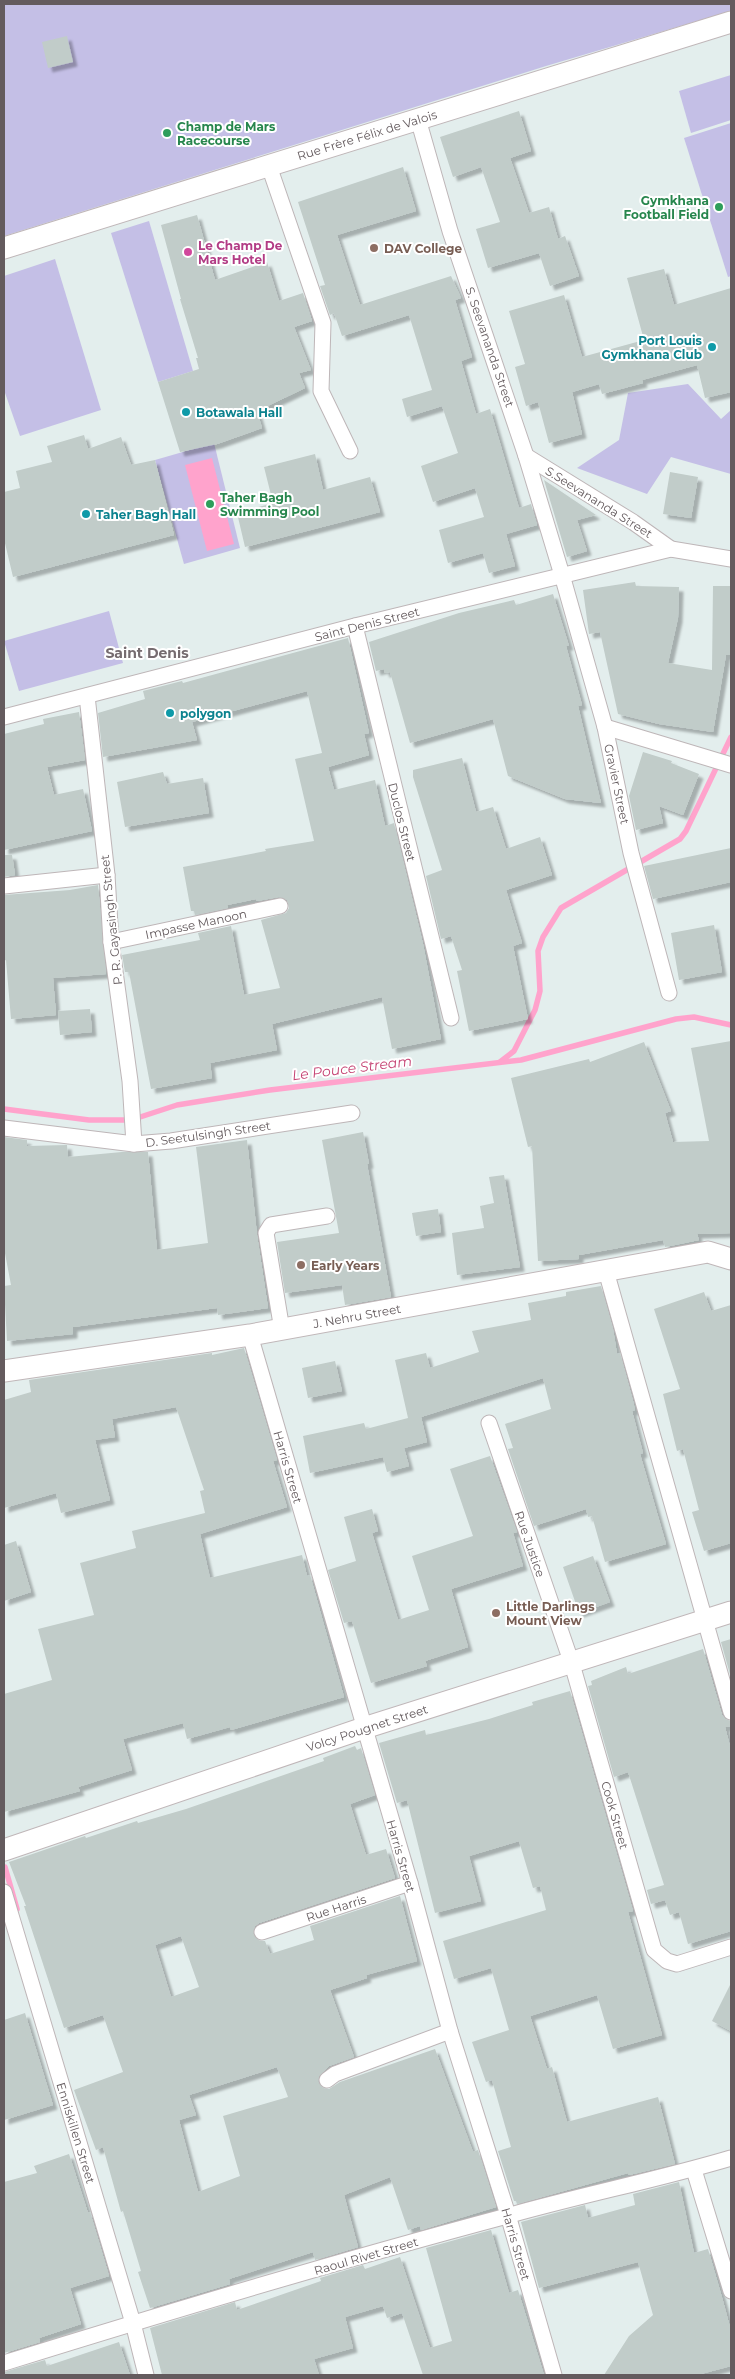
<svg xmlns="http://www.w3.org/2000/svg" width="735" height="2379" viewBox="0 0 735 2379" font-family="Montserrat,sans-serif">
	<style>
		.green { fill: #c4bfe6 }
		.water { fill: #ffa3cc }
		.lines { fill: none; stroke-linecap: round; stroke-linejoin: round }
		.stream { stroke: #ffa3cc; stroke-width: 5.5 }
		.building { fill: #c1ccc9; fill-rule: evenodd; filter: url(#shadow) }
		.minor-casing { stroke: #beb6b8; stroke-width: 17 }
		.secondary-casing { stroke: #c0b7b9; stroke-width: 23 }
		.minor { stroke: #fff; stroke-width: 15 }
		.secondary { stroke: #fff; stroke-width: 21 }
		.leisure-dot { fill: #2e9e5b; stroke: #fff; stroke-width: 2 }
		.education-dot { fill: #8d6e63; stroke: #fff; stroke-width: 2 }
		.hotel-dot { fill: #d1479c; stroke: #fff; stroke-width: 2 }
		.culture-dot { fill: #0f9aa8; stroke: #fff; stroke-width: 2 }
		.labels { text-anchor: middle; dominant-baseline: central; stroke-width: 4; stroke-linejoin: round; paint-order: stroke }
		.leisure-label { font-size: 12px; font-weight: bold; fill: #27864d; stroke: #fff; text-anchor: start }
		.street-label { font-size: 12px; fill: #645b5e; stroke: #fff }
		.hotel-label { font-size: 12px; font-weight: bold; fill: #b23c85; stroke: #fff; text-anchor: start }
		.education-label { font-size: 12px; font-weight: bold; fill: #785e54; stroke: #fff; text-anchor: start }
		.culture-label { font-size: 12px; font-weight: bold; fill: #0d838f; stroke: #fff; text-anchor: start }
		.neighbourhood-label { font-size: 14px; font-weight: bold; fill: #766c70; stroke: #fff }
		.water-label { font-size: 14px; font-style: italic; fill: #c54373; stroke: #fff }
	</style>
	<defs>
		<filter id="shadow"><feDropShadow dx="4.5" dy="4.5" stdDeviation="1" flood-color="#0004"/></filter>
	</defs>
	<rect width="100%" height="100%" fill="#e3eeed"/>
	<g class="green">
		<polygon points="4,4 731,4 731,11 546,66 4,236"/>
		<polygon points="731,75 731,120 691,133 679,91"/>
		<polygon points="731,123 731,276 728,277 684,138"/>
		<polygon points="149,221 193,371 158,382 111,233"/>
		<polygon points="55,259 101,410 20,436 4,390 4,276"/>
		<polygon points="688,384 721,419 731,410 731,474 671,457 647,494 577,468 619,440 628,393"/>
		<polygon points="214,443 240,548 184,564 155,460"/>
		<polygon points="109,611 123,663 19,691 4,641"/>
	</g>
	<polygon class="water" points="212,458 234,544 207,551 185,465"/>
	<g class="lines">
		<g class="stream">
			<polyline points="500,1062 514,1051 535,1010 540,991 538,951 543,937 561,908 680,839 686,831 731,737"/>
			<polyline points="4,1109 89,1120 131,1120 177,1105 270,1090 521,1060 676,1019 694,1017 731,1025"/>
			<polyline points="5,1867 17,1909"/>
		</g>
	</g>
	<g class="building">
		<polygon points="67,36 73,62 48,68 42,42"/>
		<polygon points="519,111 531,151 510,158 529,213 549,207 558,239 565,236 579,276 550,286 539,253 488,268 476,229 500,222 481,167 453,177 440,137"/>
		<polygon points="403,167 416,211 337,235 360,305 451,276 461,298 455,300 472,357 461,361 476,414 490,409 519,508 531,504 537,525 506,534 515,566 489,573 483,553 448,563 439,530 484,517 475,488 433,502 421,466 458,453 442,406 407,417 402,399 432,390 409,315 342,336 334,313 330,315 320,286 325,285 298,202"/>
		<polygon points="197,215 215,280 267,262 279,301 303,293 312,321 294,327 311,370 299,373 305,388 257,411 262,428 217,444 180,452 158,382 199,369 196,358 198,358 180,299 181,299 161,225"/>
		<polygon points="664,269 674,305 731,288 731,392 705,398 697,365 642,380 643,383 602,394 599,384 572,392 582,434 549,443 538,402 526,406 515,367 525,364 509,311 564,295 582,357 644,340 627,278"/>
		<polygon points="84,435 88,449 121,437 131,465 155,460 174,535 13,577 4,539 4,492 20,488 16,471 52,462 47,446"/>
		<polygon points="315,454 323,490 370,477 380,512 245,547 237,513 273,503 264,467"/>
		<polygon points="670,472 698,477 691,518 663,514"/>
		<polygon points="544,480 596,515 577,520 587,551 567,557"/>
		<polygon points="635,582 636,586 679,587 678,618 668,663 712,670 713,586 731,586 731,655 726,655 713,732 659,724 618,714 600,632 589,634 583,590"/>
		<polygon points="553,594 569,646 566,646 582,705 578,706 601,803 565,799 508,776 493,719 410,743 390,672 385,673 384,669 376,671 369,642 459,613 514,600 516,605"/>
		<polygon points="348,638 369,733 364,734 369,755 328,767 334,790 375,780 385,826 394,823 423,944 441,1039 392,1049 382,997 272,1024 277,1050 210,1063 212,1078 151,1089 129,972 125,972 122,955 200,940 198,933 231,926 244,995 280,988 261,920 286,913 289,908 287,900 279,897 257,901 256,899 227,905 228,908 195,915 194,911 191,911 183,867 266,851 265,849 314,841 295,759 322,753 307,691 192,722 197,740 103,757 98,713 145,699 143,691 182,681 183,683"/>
		<polygon points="79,712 85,760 47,767 54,795 83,789 92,831 4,850 4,734 44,724 43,719"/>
		<polygon points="643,752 672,761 671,763 699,774 683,815 659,806 663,823 636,830 629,796"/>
		<polygon points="462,758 476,812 493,807 506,849 540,837 552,875 506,890 522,943 513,946 528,1019 469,1031 457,971 462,970 451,936 441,939 426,876 442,870 413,777 413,770"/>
		<polygon points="163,772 167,784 203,778 209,813 125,827 117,782"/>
		<polygon points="731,848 731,882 653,899 644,866"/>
		<polygon points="4,855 12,855 15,875 4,877"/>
		<polygon points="98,885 106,974 53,978 56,1015 11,1019 6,960 4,961 4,895 70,890"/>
		<polygon points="714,925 722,972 679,980 671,933"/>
		<polygon points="90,1009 92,1032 60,1035 58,1011"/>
		<polygon points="731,1041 731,1233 697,1234 699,1240 665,1247 663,1240 579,1255 579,1259 538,1261 532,1146 528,1147 511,1078 589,1059 590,1062 644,1042 671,1111 665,1113 673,1142 709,1141 691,1048"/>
		<polygon points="363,1132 369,1164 367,1164 391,1297 345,1305 342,1285 285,1293 277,1242 339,1233 322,1140"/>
		<polygon points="4,1137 27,1140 27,1146 67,1145 68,1157 122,1152 148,1152 157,1250 208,1243 196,1147 247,1140 257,1235 268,1308 218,1315 217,1308 73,1327 73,1334 7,1341 4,1286 11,1285 4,1248"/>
		<polygon points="504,1175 520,1267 457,1275 452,1233 484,1228 480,1206 494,1203 489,1177"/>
		<polygon points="438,1209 441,1232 416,1236 412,1213"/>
		<polygon points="601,1286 613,1329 617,1354 620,1353 633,1401 635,1410 632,1411 643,1453 640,1454 666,1544 605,1562 592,1516 588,1517 586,1509 534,1526 508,1449 513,1448 505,1424 551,1409 543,1378 421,1417 427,1442 404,1448 409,1466 387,1472 383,1457 310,1473 303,1436 364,1423 366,1429 408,1418 395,1360 426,1353 430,1368 479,1352 472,1331 531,1320 528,1303 566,1296 566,1292"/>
		<polygon points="704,1292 711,1311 731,1305 731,1543 704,1551 692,1512 699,1510 683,1449 677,1451 663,1394 680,1389 654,1309"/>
		<polygon points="244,1348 277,1460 273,1461 287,1507 200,1534 210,1578 302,1555 307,1576 310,1575 344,1697 231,1730 230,1727 187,1739 183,1723 123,1739 132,1770 78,1787 80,1791 4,1812 4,1694 52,1680 38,1629 94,1615 80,1563 136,1548 132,1531 205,1513 200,1491 204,1490 176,1407 112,1419 115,1437 95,1440 110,1500 61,1513 56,1493 4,1508 4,1400 31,1392 29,1380 212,1353 212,1355"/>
		<polygon points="335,1361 342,1391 308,1398 302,1368"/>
		<polygon points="490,1456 517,1532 513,1533 523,1566 451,1589 468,1647 425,1661 427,1666 371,1683 352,1621 344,1623 328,1570 356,1561 344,1517 372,1509 378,1531 372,1533 398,1620 429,1610 412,1556 473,1536 450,1469"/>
		<polygon points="16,1541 31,1592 4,1601 4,1545"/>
		<polygon points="593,1556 610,1602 579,1613 563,1567"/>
		<polygon points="731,1639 731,1678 721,1642"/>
		<polygon points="703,1649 722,1715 725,1719 731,1721 731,1726 725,1727 731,1750 731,1931 688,1944 679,1912 670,1915 665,1900 651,1904 647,1890 664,1885 628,1772 614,1777 588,1686 592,1685 591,1681 626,1667 628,1674"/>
		<polygon points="570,1691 633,1911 628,1912 662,2035 613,2049 597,1995 530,2016 547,2069 552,2067 567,2122 658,2097 675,2164 629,2175 628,2173 517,2204 516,2201 514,2201 498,2151 511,2147 492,2080 486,2082 472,2042 509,2030 491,1968 454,1979 443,1941 546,1910 540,1886 533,1888 519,1841 469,1856 481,1901 435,1913 407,1800 397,1803 379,1743 425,1730 426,1735 489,1719 533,1705 532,1702"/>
		<path d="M355,1746L357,1750L361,1748L375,1795L350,1804L366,1855L386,1849L395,1878L259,1923L255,1926L253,1934L260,1941H265L270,1954L314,1940L310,1926L400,1896L417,1961L366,1975L367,1978L330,1990L354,2057L329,2066L319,2076L318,2082L323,2088L329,2089L340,2082L435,2049L473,2152L478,2150L496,2207L421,2230L420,2226L408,2230L390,2177L344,2195L358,2247L315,2260L313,2252L229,2279L230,2284L150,2308L138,2272L141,2271L123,2211L121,2212L103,2147L96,2150L74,2090L123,2072L103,2015L64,2028L24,1906H26L9,1862L85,1836L86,1838L137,1821L138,1823L186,1809L324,1761L323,1758ZM181,1936L199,1987L171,1997L155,1945ZM277,2067L288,2097L223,2116L240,2176L198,2192L179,2120L196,2115L189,2095Z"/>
		<polygon points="731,1983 731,2031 712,2021"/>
		<polygon points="25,2013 53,2105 4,2120 4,2020"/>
		<polygon points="69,2154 88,2213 90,2212 109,2276 70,2288 81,2324 39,2338 40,2342 4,2353 4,2182 37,2173 34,2166"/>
		<polygon points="679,2182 694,2253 708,2249 723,2301 731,2331 731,2366 697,2375 604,2375 629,2336 653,2315 638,2262 539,2288 521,2222 585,2205 588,2218 635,2205 633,2194"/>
		<polygon points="491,2230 509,2293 518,2290 544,2375 423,2375 402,2313 387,2318 383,2306 345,2317 353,2348 314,2359 319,2375 162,2375 150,2328 235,2302 237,2310 321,2281 320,2278 363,2265 365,2269 400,2257 430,2348 452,2341 426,2248"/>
		<polygon points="119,2342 130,2375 4,2375 4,2372 45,2360 47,2366"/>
	</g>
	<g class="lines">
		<g class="minor-casing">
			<g id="minor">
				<polyline points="418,119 450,231 526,456 562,575 605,727 631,853 669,993"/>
				<polyline points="269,166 323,323 321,391 350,451"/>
				<polyline points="526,456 633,522 671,549"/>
				<polyline points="355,626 451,1018"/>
				<polyline points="87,696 107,875 111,942 130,1081 134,1144"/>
				<polyline points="4,717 355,626 671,549 731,559"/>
				<polyline points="605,727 731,765"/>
				<polyline points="4,886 107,875"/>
				<polyline points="111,942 280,906"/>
				<polyline points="4,1128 134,1144 171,1141 352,1113"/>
				<polyline points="606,1271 731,1712"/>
				<polyline points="282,1330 266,1233 271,1225 327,1216"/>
				<polyline points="250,1335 410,1883 450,2031 508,2215 554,2375"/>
				<polyline points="489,1423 572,1664 654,1950 667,1961 677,1964 731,1947"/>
				<polyline points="4,1892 133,2323 146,2375"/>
				<polyline points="262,1932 410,1883"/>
				<polyline points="327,2080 335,2074 450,2031"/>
				<polyline points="694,2170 731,2291"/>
				<path d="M4,2363C171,2311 338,2261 507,2216C581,2195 657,2180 731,2158"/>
			</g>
		</g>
		<g class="secondary-casing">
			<g id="secondary">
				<polyline points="4,248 731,22"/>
				<polyline points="4,1371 250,1335 708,1252 731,1259"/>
				<polyline points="4,1850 364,1728 731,1612"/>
			</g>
		</g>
		<use href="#minor" class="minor"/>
		<use href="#secondary" class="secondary"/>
	</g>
	<g class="leisure-dot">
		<circle cx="167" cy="133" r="5"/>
		<circle cx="719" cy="207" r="5"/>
		<circle cx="210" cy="504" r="5"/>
	</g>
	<g class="education-dot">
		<circle cx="374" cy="248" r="5"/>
		<circle cx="301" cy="1265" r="5"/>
		<circle cx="496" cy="1613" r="5"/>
	</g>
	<circle class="hotel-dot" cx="188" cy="252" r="5"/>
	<g class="culture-dot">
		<circle cx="712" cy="347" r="5"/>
		<circle cx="186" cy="412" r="5"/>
		<circle cx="86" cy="514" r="5"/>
		<circle cx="170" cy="713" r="5"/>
	</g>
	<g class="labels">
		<g class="leisure-label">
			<text x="177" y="126">Champ de Mars<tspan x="177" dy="14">Racecourse</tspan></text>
			<text x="709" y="200" text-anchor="end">Gymkhana<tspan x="709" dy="14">Football Field</tspan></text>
			<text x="220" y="497">Taher Bagh<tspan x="220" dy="14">Swimming Pool</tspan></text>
		</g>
		<g class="street-label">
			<text transform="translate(367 135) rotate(-17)">Rue Frère Félix de Valois</text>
			<text transform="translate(490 347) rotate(71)">S. Seevananda Street</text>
			<text transform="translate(599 502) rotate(32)">S.Seevananda Street</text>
			<text transform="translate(367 624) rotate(-14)">Saint Denis Street</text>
			<text transform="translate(617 784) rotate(78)">Gravier Street</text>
			<text transform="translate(402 822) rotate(76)">Duclos Street</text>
			<text transform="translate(111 920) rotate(-96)">P. R. Gayasingh Street</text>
			<text transform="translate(196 924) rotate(-12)">Impasse Manoon</text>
			<text transform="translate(208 1134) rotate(-8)">D. Seetulsingh Street</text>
			<text transform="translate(357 1316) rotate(-10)">J. Nehru Street</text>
			<text transform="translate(288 1467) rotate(74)">Harris Street</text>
			<text transform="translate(530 1544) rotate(71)">Rue Justice</text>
			<text transform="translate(367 1728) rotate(-18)">Volcy Pougnet Street</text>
			<text transform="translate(615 1815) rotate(74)">Cook Street</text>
			<text transform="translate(401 1856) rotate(74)">Harris Street</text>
			<text transform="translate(336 1908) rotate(-18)">Rue Harris</text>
			<text transform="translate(76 2133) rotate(73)">Enniskillen Street</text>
			<text transform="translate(516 2244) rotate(74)">Harris Street</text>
			<text transform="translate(366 2256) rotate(-16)">Raoul Rivet Street</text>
		</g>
		<g class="hotel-label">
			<text x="198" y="245">Le Champ De<tspan x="198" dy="14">Mars Hotel</tspan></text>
		</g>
		<g class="education-label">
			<text x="384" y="248">DAV College</text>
			<text x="311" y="1265">Early Years</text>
			<text x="506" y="1606">Little Darlings<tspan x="506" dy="14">Mount View</tspan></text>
		</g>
		<g class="culture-label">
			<text x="702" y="340" text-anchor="end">Port Louis<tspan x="702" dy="14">Gymkhana Club</tspan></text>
			<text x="196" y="412">Botawala Hall</text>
			<text x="96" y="514">Taher Bagh Hall</text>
			<text x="180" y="713">polygon</text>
		</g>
		<g class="neighbourhood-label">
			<text x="147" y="653">Saint Denis</text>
		</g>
		<g class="water-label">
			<text transform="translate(352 1068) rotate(-7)">Le Pouce Stream</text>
		</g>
	</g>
	<rect width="735" height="2379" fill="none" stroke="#645b5e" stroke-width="10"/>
</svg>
